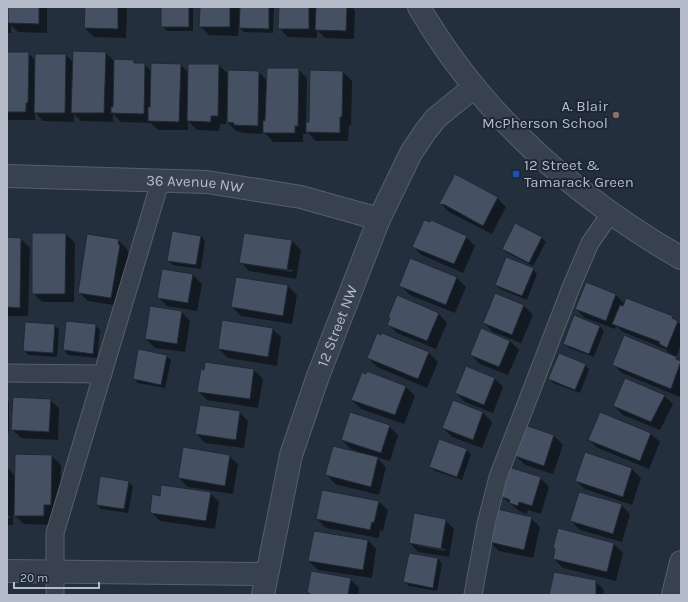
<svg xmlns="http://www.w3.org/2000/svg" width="688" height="602" viewBox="0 0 688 602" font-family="Karla,sans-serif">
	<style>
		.shadow { fill: #0007; fill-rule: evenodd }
		.building { fill: #455162; stroke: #1f2835 }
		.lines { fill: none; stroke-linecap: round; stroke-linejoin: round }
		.service-casing { stroke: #565f6c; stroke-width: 19 }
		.minor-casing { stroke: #565f6c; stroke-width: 24 }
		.service { stroke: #38414e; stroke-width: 17 }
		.minor { stroke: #38414e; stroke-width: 22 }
		.education-dot { fill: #8d6e63; stroke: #1d2633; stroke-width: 1.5 }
		.transit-dot { fill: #1a4fb4; stroke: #1d2633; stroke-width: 1.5 }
		.labels { text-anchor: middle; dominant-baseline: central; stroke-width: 4; stroke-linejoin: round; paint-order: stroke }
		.poi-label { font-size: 15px; fill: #b4bcc9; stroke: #1d2633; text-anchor: end }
		.street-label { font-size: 15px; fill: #b4bcc9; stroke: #1d2633 }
	</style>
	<rect width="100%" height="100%" fill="#242f3e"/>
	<g class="shadow">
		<polygon points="7,7 47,7 47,33 18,32 11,25 11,33 7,33"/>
		<polygon points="86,7 127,7 126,38 94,37 85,28"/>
		<polygon points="162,7 193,7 193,31 167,31 162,26"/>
		<polygon points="201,7 238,7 240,9 241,7 274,7 273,33 244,32 239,26 238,36 209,35 200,26"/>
		<polygon points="280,7 352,7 355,11 354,39 325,38 317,30 317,38 288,37 279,28"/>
		<polygon points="7,53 28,53 36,61 66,55 74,63 106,53 115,62 134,61 137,64 144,64 152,72 152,64 181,65 189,73 219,65 229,75 259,72 267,81 298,69 307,78 306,123 310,123 343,72 352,81 351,126 349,125 348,141 316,141 306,131 306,134 303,134 303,142 273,142 266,134 244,133 236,131 226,121 226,124 220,124 219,131 197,130 188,121 188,130 158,130 151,123 121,122 113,114 113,122 81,121 74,114 74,122 43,121 35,112 35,120 7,120"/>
		<polygon points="455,175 497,198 506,207 492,234 449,212 440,203"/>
		<polygon points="516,224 542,238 546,242 533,266 507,253 503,249"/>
		<polygon points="66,234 75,243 74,302 42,302 33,293"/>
		<polygon points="201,236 205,241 201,269 173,265 168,260"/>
		<polygon points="466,237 475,246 463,273 422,255 413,247"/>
		<polygon points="7,238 21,239 30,248 28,316 7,316"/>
		<polygon points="118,240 127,249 129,254 120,306 88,301 79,292"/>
		<path d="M292,241L301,250L296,279L249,271L241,262ZM249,263L293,270L292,272L249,265Z"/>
		<polygon points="411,260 457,278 466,287 455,313 410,295 401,286"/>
		<polygon points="533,269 537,274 527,300 500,289 496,285"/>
		<polygon points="193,275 202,284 197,311 167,306 158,297"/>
		<polygon points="586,284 616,295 625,304 672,317 681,325 681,344 676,357 681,362 680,397 622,373 613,364 672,356 665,349 623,332 616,326 615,329 585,318 576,309"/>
		<polygon points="288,286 297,295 292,324 241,316 232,307"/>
		<polygon points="524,306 533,315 521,343 493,332 484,323"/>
		<polygon points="182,312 190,321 185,352 155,348 146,339"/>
		<polygon points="439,314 447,323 436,349 397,333 388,324"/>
		<polygon points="575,316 600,326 604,331 594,357 569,348 564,343"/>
		<polygon points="54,325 59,329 57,357 29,355 24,351"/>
		<polygon points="95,325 100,330 97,358 68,355 64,350"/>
		<polygon points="272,329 281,337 277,366 228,358 219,349"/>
		<polygon points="482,330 510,341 519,350 508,375 480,364 471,355"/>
		<polygon points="383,334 429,353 438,362 427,388 377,367 368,358"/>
		<polygon points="166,356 171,360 165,388 138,383 134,379"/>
		<polygon points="585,365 589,369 580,393 553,383 549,378"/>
		<polygon points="254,370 263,379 258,408 207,400 198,391"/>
		<polygon points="367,373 406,387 415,396 404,424 361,409 352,400"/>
		<polygon points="495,379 503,387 493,413 465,402 456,393"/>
		<polygon points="664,396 673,404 660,430 623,415 614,406"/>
		<polygon points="7,400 9,402 9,433 7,433"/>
		<polygon points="50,400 59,408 58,440 21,438 12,429"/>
		<polygon points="453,402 483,413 492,422 482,448 452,437 443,428"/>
		<polygon points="239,412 248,421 244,448 205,443 197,434"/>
		<polygon points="600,413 651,434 660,442 649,469 598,448 589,440"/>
		<polygon points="389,426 398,435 390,461 376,457 386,467 379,495 335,484 327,475 363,455 363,453 351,449 342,440"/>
		<polygon points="525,427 554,436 563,445 553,474 525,465 516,456"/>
		<polygon points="466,450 471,454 462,480 435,471 430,467"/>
		<polygon points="585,453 632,469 641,478 632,505 585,489 576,481"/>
		<polygon points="52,456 61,465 60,513 53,525 24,524 13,514 13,525 7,525 7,518 10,518 10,516 7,516 7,467 15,476"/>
		<polygon points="229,456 238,464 233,494 188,487 179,478"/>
		<polygon points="540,478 549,487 541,514 528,510 527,514 519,511 501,496"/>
		<polygon points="128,482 133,486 128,513 101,509 97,505"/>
		<polygon points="210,493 219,502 215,529 160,521 151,512 161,498"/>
		<polygon points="379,502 388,510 383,531 380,530 379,538 326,528 317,519"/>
		<polygon points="621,505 630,514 622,542 580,530 571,521"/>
		<polygon points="531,518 540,527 533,558 499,551 490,542"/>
		<path d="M445,520L454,529L449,557L418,552L410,543ZM418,544L446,549L445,551L418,546Z"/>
		<polygon points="558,530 614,544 623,553 616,581 563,568 554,559 556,550 554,548"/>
		<polygon points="368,540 376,549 372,578 318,570 309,561"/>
		<polygon points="410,554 438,559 442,564 437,591 409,586 404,581"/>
		<polygon points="350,579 359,588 358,595 310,595 308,592"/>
		<polygon points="595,581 604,590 603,595 550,595"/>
	</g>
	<g class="building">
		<polygon points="8,7 39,7 39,24 8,23"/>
		<polygon points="85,7 118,7 118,29 84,28"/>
		<rect x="161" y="7" width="28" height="20"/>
		<polygon points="200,7 230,7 230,27 199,27"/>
		<polygon points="240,7 269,7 269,29 239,28"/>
		<polygon points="279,7 309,7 309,29 278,29"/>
		<polygon points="316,7 347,7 346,31 315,30"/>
		<polygon points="73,51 106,52 104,113 71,113"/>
		<polygon points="7,52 29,52 28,103 26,103 26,112 7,112"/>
		<polygon points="35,54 66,54 65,113 34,113"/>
		<polygon points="114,59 134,60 134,63 145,63 144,114 111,113 111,107 113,107"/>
		<polygon points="151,63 181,64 179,122 148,121 148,107 150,107"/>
		<polygon points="188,64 219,64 218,116 211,116 211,122 187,121"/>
		<polygon points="267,68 299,68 298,126 295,126 295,133 263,133 263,120 265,121"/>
		<polygon points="228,70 259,71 258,126 234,125 234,123 227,122"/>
		<polygon points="310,70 343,71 342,117 340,117 340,133 306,132 306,122 309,122"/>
		<polygon points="455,174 498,197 483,226 445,205 439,204"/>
		<polygon points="424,220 430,222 431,220 467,236 454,264 412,247"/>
		<polygon points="515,223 542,237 529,263 502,249"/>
		<polygon points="172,231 201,236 196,265 167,261"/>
		<polygon points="32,233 66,233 65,294 32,294"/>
		<polygon points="244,233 292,240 287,270 239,263"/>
		<polygon points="87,234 119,239 118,244 120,245 111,298 78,293"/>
		<polygon points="7,237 21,238 20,308 7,307"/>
		<polygon points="506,257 534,268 522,296 495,285"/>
		<polygon points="410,258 457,277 446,305 399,286"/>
		<polygon points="162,269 193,274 188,303 157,298"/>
		<polygon points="236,277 288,285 283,316 231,307"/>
		<polygon points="586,282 616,294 606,321 575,309"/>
		<polygon points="495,293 524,305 512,335 483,323"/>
		<polygon points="397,295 439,313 427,341 387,325 390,318 388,317"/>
		<polygon points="626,298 673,316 672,318 678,321 667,348 659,344 660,342 612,324 620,305 623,306"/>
		<polygon points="150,306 182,311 177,344 145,339"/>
		<polygon points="574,315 600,326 589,354 563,344"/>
		<polygon points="222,320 273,328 268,357 218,349"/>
		<polygon points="66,321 96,324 93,354 63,350"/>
		<polygon points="25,322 55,324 53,353 23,351"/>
		<polygon points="481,328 510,341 499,367 470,355"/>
		<polygon points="377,333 381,335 382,333 429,352 418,379 367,358"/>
		<polygon points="624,335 677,357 676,359 681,361 671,389 612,365"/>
		<polygon points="138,349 167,355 161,385 133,379"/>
		<polygon points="559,353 586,364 575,390 548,379"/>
		<polygon points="205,362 254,369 250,399 197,392 201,369 204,370"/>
		<polygon points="466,366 495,378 484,405 455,393"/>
		<polygon points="367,371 406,386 395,415 351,400 362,372 366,374"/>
		<polygon points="625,378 665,395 651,422 613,406"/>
		<polygon points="13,397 51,399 49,432 11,430"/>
		<polygon points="453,400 483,412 473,440 442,428"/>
		<polygon points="200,405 240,411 236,440 195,434"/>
		<polygon points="350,412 390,425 381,453 341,440"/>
		<polygon points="600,412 651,433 640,461 588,440"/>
		<polygon points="525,425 554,435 544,466 515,456"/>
		<polygon points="439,439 467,449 457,477 429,467"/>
		<polygon points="333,446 378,457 371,487 325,475"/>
		<polygon points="183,447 230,455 225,486 178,478"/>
		<polygon points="585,452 632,468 623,497 575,481"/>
		<polygon points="15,454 52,455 51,505 44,505 44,516 14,516"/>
		<polygon points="509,467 541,477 532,506 519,502 518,506 509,503 510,500 500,496"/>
		<polygon points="100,476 129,481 124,509 96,505"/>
		<polygon points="161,485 211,492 206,521 150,513 152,494 160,496"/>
		<polygon points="322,490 379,501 374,523 372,522 370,530 316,519"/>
		<polygon points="579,492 622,504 613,534 570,521"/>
		<polygon points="497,509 532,517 524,550 489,542"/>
		<polygon points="414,513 446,519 441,549 409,543"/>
		<polygon points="558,528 614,543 607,572 553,559 555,549 553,548"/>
		<polygon points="314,531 368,540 363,570 308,561"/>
		<polygon points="409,553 438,558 433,588 403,582"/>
		<polygon points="311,571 351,578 348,595 310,595 310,593 307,593"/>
		<polygon points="554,572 596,580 596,595 549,595"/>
	</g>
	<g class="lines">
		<g class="service-casing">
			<g id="service">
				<polyline points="7,373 103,374"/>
				<polyline points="55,595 55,533 161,179"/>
				<polyline points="473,595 486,524 498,477 572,285 590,243 610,214"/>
			</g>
		</g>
		<g class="minor-casing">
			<g id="minor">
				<path d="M419,7C481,114 575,197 681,258"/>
				<path id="s1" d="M7,176L207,182L301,197L379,219"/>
				<polyline points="7,571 266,574"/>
				<path id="s2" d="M263,595L291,455L318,376L379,219L411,153L425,132L436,118L474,87"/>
				<polyline points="673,595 681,562"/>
			</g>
		</g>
		<use href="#service" class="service"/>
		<use href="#minor" class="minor"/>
	</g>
	<circle class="education-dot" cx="616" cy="115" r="4"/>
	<rect class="transit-dot" x="512" y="170" width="8" height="8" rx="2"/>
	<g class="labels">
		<g class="poi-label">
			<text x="608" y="106">A. Blair<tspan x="608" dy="17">McPherson School</tspan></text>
			<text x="524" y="165" text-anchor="start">12 Street &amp;<tspan x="524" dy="17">Tamarack Green</tspan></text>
		</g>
		<g class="street-label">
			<text stroke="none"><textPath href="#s1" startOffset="188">36 Avenue NW</textPath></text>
			<text stroke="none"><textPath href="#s2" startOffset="280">12 Street NW</textPath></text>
		</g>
	</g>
	<rect width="688" height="602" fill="none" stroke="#b4bcc9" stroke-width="16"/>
	<path d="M14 582v6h85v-6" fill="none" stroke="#b4bcc9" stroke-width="2"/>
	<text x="20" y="582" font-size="12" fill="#b4bcc9" stroke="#1d2633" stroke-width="3" paint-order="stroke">20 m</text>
</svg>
